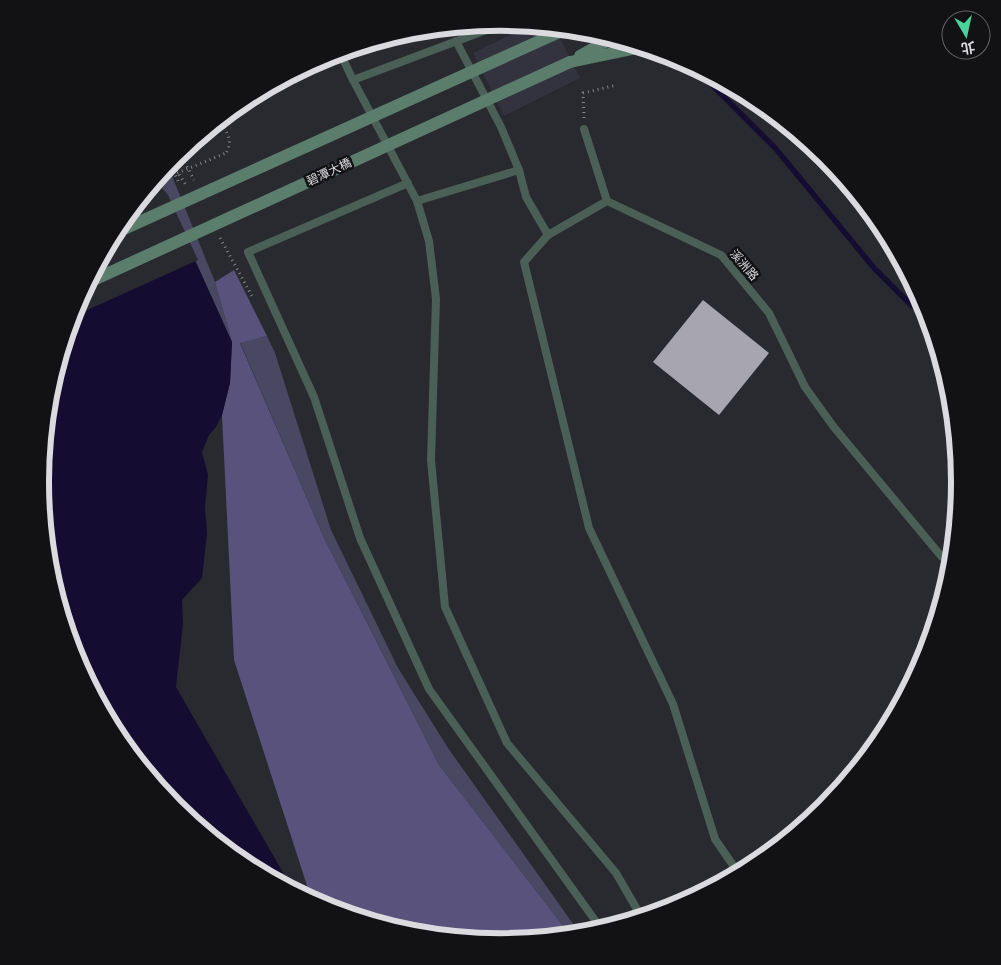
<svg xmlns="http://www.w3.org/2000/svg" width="1001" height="965" viewBox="0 0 1001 965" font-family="'Times New Roman','Noto Sans TC',serif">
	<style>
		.built { fill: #33323f }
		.green { fill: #4a4762 }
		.forest { fill: #58527d }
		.water { fill: #150d31 }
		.pier { fill: #292930 }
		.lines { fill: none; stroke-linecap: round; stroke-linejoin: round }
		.stream { stroke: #150d31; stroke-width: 5.5 }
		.building { fill: #a7a6af }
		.path { stroke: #85858b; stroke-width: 3; stroke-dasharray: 1 4; stroke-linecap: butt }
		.service { stroke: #4a5f55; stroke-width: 8 }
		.secondary { stroke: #5b7d6c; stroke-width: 12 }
		.path-bridge { stroke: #85858b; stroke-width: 3; stroke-dasharray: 1 4; stroke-linecap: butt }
		.secondary-bridge { stroke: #5b7d6c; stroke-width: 12 }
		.labels { text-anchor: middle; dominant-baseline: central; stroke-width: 5; stroke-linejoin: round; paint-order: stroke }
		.street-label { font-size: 12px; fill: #dadadf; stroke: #121215 }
		.rim { fill: none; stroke: #dadadf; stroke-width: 6 }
	</style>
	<rect width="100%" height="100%" fill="#292930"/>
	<polygon class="built" points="530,25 555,28 580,78 504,116 473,53"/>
	<g class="green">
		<polygon points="168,166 215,282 232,342 166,196 154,183"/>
		<polygon points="267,336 275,353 331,530 398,668 448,748 581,935 571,936 439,765 324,538 240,342"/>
	</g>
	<polygon class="forest" points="234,270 267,336 240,343 324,538 439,765 571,936 500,942 410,934 324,907 312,901 234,660 222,415 230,383 232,342 215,282"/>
	<polygon class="water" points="154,183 166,196 232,342 230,383 222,415 216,427 209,435 202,452 208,475 205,507 207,534 202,578 182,600 183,624 176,687 293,890 245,865 175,808 118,738 75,658 49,572 41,482 49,392 76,306 118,227"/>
	<polygon class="pier" points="158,183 168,195 198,260 72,317 76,306 118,227 152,186"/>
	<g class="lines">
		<polyline class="stream" points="679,62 711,84 776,149 874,268 912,306 927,311"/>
	</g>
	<polygon class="building" points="703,300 769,353 719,415 653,362"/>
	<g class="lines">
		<g class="path">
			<polyline points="584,118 583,93 617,85"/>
			<path d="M215,124L224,127C229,137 232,143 226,153"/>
			<polyline points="180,153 194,180"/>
			<polyline points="171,162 186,185"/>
			<polyline points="220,238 252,296"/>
		</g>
		<g class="service">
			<polyline points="505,23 353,80 417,201 429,241 436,299 431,460 445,607 507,743 616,873 642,918"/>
			<polyline points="456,41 501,127 519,170"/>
			<polyline points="340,53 353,80"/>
			<polyline points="584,129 607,201"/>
			<polyline points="408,183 248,252 314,397 360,538 429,689 602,930"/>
			<polyline points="417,201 519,170 526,197 548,235 607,201 721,255 769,313 805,387 833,426 941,556 952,564"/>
			<polyline points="548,235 524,262 589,528 673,704 715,839 739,874"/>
		</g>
		<g class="secondary">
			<polyline points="580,56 612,38"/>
			<polyline points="570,62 642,47"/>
		</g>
		<polyline class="path-bridge" points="178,181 175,174 226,153"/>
		<g class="secondary-bridge">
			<polyline points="115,233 566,29"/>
			<polyline points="89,282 570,62"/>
		</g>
	</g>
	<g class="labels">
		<g class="street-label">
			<text transform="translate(329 172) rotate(-25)">碧潭大橋</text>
			<text transform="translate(744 265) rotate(49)">溪洲路</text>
		</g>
	</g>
	<path d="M0 0H1001V965H0ZM49 482a451 451 0 1 1 902 0a451 451 0 1 1-902 0Z" fill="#121215" fill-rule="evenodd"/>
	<path class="rim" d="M49 482a451 451 0 1 1 902 0a451 451 0 1 1-902 0Z"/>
	<g transform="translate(966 35) rotate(171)"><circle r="24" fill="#121215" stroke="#626266"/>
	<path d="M0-4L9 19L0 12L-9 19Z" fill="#4ad49c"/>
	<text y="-8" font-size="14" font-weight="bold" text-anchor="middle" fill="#dadadf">北</text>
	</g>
</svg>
